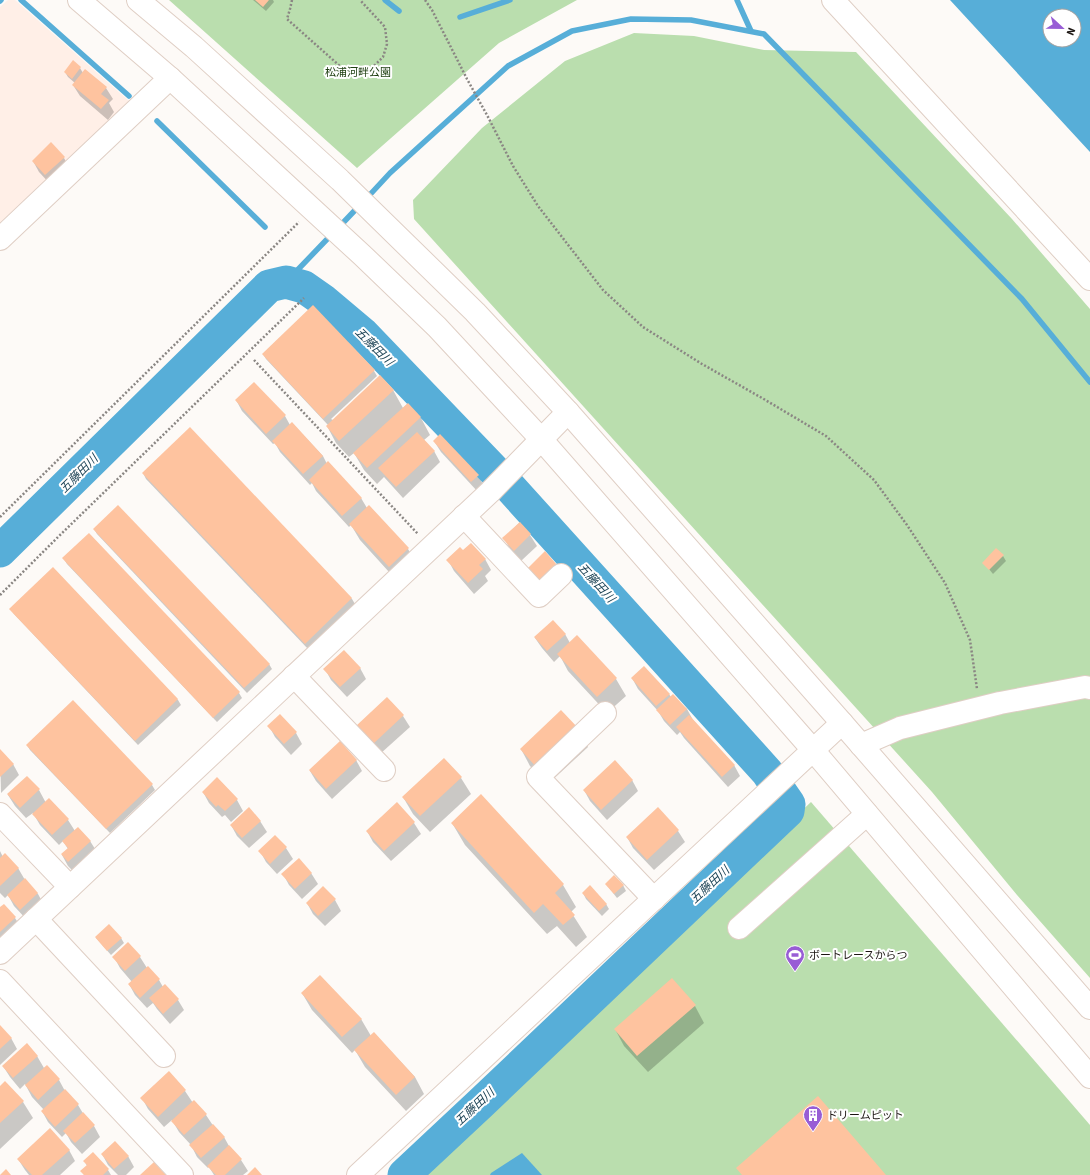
<svg xmlns="http://www.w3.org/2000/svg" width="1090" height="1175" viewBox="0 0 1090 1175" font-family="'Source Sans 3','Noto Sans JP',sans-serif">
	<style>
		.built { fill: #ffefe7 }
		.green { fill: #badeae }
		.water { fill: #57aed8; fill-rule: evenodd }
		.shadow { fill: #0003 }
		.lines { fill: none; stroke-linecap: round; stroke-linejoin: round }
		.stream { stroke: #57aed8; stroke-width: 5.5 }
		.river { stroke: #57aed8; stroke-width: 33 }
		.building { fill: #fec39f }
		.minor-casing { stroke: #dfcec4; stroke-width: 24 }
		.path { stroke: #8a8683; stroke-width: 2.5; stroke-dasharray: 2 2; stroke-linecap: butt }
		.minor { stroke: #fff; stroke-width: 22 }
		.labels { text-anchor: middle; dominant-baseline: central; stroke-width: 4; stroke-linejoin: round; paint-order: stroke }
		.park-label { font-size: 11px; fill: #204013; stroke: #fff }
		.poi-label { font-size: 11px; fill: #1c1613; stroke: #fff; text-anchor: start }
		.water-label { font-size: 12px; font-style: italic; fill: #1f4557; stroke: #fff }
	</style>
	<rect width="100%" height="100%" fill="#fdfaf7"/>
	<polygon class="built" points="8,0 15,0 130,102 0,223 0,7"/>
	<g class="green">
		<polygon points="169,0 577,0 499,43 357,168"/>
		<polygon points="634,33 694,36 764,50 856,52 1012,219 1090,309 1090,978 1017,895 932,792 414,219 413,200 482,128 565,61"/>
		<polygon points="811,802 1090,1125 1090,1175 416,1175"/>
	</g>
	<g class="water">
		<path d="M950,0H1090V152ZM1050,16H1074V40H1050Z"/>
		<polygon points="522,1153 542,1175 490,1175 491,1173"/>
	</g>
	<g class="shadow">
		<polygon points="253,0 273,0 274,2 266,11"/>
		<polygon points="80,68 83,73 85,70 106,88 113,99 109,103 114,112 108,120 80,96 73,85 75,83 68,77 65,72"/>
		<polygon points="64,158 70,169 52,186 39,172 33,161"/>
		<polygon points="263,354 374,371 377,376 331,419 333,420 393,390 403,408 407,404 421,418 430,435 424,440 434,451 440,462 403,498 384,477 377,484 364,470 354,453 349,457 336,443 327,426 328,425 266,359"/>
		<polygon points="254,383 285,416 290,425 292,423 323,456 327,464 361,498 367,508 369,506 408,549 418,566 399,583 360,540 351,525 349,527 316,491 312,483 310,485 280,452 275,443 273,444 242,411 236,400"/>
		<polygon points="190,429 352,599 355,604 308,649 146,479 143,473"/>
		<polygon points="434,441 478,475 484,486 478,492 441,452"/>
		<polygon points="519,523 530,535 537,546 521,561 510,549 504,538"/>
		<polygon points="94,529 269,664 272,669 247,693 97,534"/>
		<polygon points="89,535 239,693 242,698 217,722 67,564 64,559"/>
		<polygon points="463,552 485,559 491,570 485,576 488,581 474,594 454,571 448,560"/>
		<polygon points="1003,556 1006,561 993,574 984,563"/>
		<polygon points="53,568 178,700 181,705 138,745 14,614 11,609"/>
		<polygon points="565,634 570,643 577,636 616,679 626,696 607,713 568,671 560,656 554,662 542,648 535,638"/>
		<polygon points="360,668 366,679 347,697 331,680 325,669"/>
		<polygon points="632,678 669,694 671,697 687,709 693,720 734,765 740,776 728,787 684,738 680,732 677,735 664,721 658,711 638,689"/>
		<polygon points="387,699 403,716 410,727 380,754 364,737"/>
		<polygon points="280,716 296,733 302,744 291,755 275,737 269,726"/>
		<polygon points="579,730 588,747 548,784 530,766 521,749"/>
		<polygon points="27,745 152,785 155,790 110,833 30,750"/>
		<polygon points="0,750 13,764 19,775 1,793"/>
		<polygon points="444,759 461,778 471,794 430,832 413,814 403,797"/>
		<polygon points="356,760 362,771 332,799 316,781 310,771"/>
		<polygon points="632,780 638,791 607,820 590,801 584,790"/>
		<polygon points="39,790 46,803 68,820 75,831 90,841 97,852 75,873 68,866 62,855 68,849 63,841 59,845 40,825 33,813 26,818 15,806 8,795"/>
		<polygon points="203,792 237,800 243,811 231,822 225,815 222,817 209,803"/>
		<polygon points="481,796 563,885 576,907 571,912 587,937 576,947 557,926 547,934 465,845 452,823"/>
		<polygon points="397,804 414,823 421,834 391,861 373,842 367,831"/>
		<polygon points="658,808 678,831 685,842 654,870 633,848 627,837"/>
		<polygon points="260,821 267,832 249,848 237,836 231,825"/>
		<polygon points="275,836 286,848 293,859 277,874 266,862 260,851"/>
		<polygon points="0,851 3,857 18,868 25,880 38,894 44,905 27,920 14,906 8,895 5,898 0,893"/>
		<polygon points="311,873 318,884 302,899 289,885 283,874"/>
		<polygon points="606,884 623,885 626,891 617,898"/>
		<polygon points="323,888 335,900 341,911 325,926 313,914 307,903"/>
		<polygon points="583,893 606,904 609,909 602,916 586,899"/>
		<polygon points="0,909 15,918 22,929 0,944"/>
		<polygon points="96,938 121,938 124,943 111,955"/>
		<polygon points="128,944 140,957 147,968 148,967 159,980 163,987 178,1000 184,1010 170,1024 157,1009 153,1003 147,1008 135,995 129,984 132,982 120,968 114,957"/>
		<polygon points="302,993 361,1019 371,1036 374,1033 415,1077 424,1094 406,1111 365,1067 355,1050 352,1053 312,1010"/>
		<polygon points="695,1006 704,1023 648,1072 624,1046 615,1029"/>
		<polygon points="0,1024 0,1027 11,1038 17,1049 0,1065"/>
		<polygon points="37,1056 44,1068 47,1066 59,1080 65,1091 78,1105 84,1115 94,1126 100,1137 82,1154 71,1142 66,1133 62,1137 48,1122 42,1111 44,1110 32,1097 25,1084 20,1089 10,1077 3,1066"/>
		<polygon points="169,1073 185,1091 193,1103 194,1101 206,1115 212,1124 224,1137 229,1146 241,1160 248,1171 243,1175 214,1175 209,1167 208,1168 197,1157 191,1145 179,1132 172,1120 164,1127 148,1109 142,1098"/>
		<polygon points="0,1087 23,1102 33,1118 0,1149"/>
		<polygon points="69,1150 75,1161 60,1175 29,1175 25,1170 18,1159"/>
		<polygon points="102,1154 128,1156 134,1167 126,1175 118,1175 108,1165"/>
		<polygon points="85,1162 108,1170 111,1175 84,1175 82,1171 87,1166"/>
	</g>
	<g class="lines">
		<g class="stream">
			<polyline points="21,0 129,96"/>
			<polyline points="385,0 399,11"/>
			<polyline points="737,0 751,31"/>
			<polyline points="0,1 1,0"/>
			<polyline points="460,17 510,0"/>
			<polyline points="157,121 265,227"/>
			<polyline points="365,200 390,173 508,66 572,31 631,19 691,20 764,34 1022,299 1090,382"/>
			<polyline points="339,227 359,206"/>
			<polyline points="286,282 333,233"/>
		</g>
		<polyline class="river" points="0,551 269,286 286,282 304,287 324,301 362,333 508,485 767,772 789,804 788,811 481,1103 404,1175"/>
	</g>
	<g class="building">
		<polygon points="255,0 269,0 263,7"/>
		<polygon points="73,60 81,67 72,79 64,72"/>
		<polygon points="85,69 107,87 101,94 109,100 101,109 72,85"/>
		<polygon points="51,142 65,157 45,175 32,161"/>
		<polygon points="313,305 375,370 323,419 262,354"/>
		<polygon points="380,375 394,390 339,441 326,426"/>
		<polygon points="254,382 286,415 266,434 235,400"/>
		<polygon points="408,403 421,417 367,468 353,453"/>
		<polygon points="292,422 323,456 303,474 272,441"/>
		<polygon points="190,427 352,598 305,644 142,473"/>
		<polygon points="417,432 435,451 396,487 378,468"/>
		<polygon points="440,434 479,475 471,482 433,441"/>
		<polygon points="328,461 362,498 342,516 309,480"/>
		<polygon points="118,505 270,664 244,688 93,529"/>
		<polygon points="369,505 409,548 389,567 349,524"/>
		<polygon points="520,522 531,534 514,551 502,538"/>
		<polygon points="89,533 240,692 213,718 62,558"/>
		<polygon points="471,543 486,559 479,565 483,569 468,583 446,560 460,547 463,550"/>
		<polygon points="996,548 1004,555 989,570 982,563"/>
		<polygon points="545,551 557,565 539,582 527,569"/>
		<polygon points="53,567 178,699 135,741 9,609"/>
		<polygon points="553,620 566,634 547,651 534,637"/>
		<polygon points="577,635 617,678 597,697 557,654"/>
		<polygon points="344,650 361,668 340,687 323,669"/>
		<polygon points="644,666 670,694 656,706 631,678"/>
		<polygon points="673,694 687,709 670,725 656,710"/>
		<polygon points="387,697 404,715 373,744 356,726"/>
		<polygon points="73,700 153,784 106,829 26,745"/>
		<polygon points="561,710 579,729 537,768 520,749"/>
		<polygon points="280,714 297,732 284,744 267,726"/>
		<polygon points="689,715 735,765 722,777 676,727"/>
		<polygon points="340,741 357,760 326,789 309,770"/>
		<polygon points="0,749 14,764 0,777"/>
		<polygon points="444,758 462,777 420,816 402,797"/>
		<polygon points="615,760 633,780 601,810 583,790"/>
		<polygon points="27,776 40,789 20,808 7,794"/>
		<polygon points="217,777 238,799 225,811 218,805 216,807 202,792"/>
		<polygon points="481,794 564,884 555,893 575,915 563,925 543,904 534,913 451,823"/>
		<polygon points="49,798 69,819 52,835 32,814"/>
		<polygon points="397,802 415,822 384,851 366,831"/>
		<polygon points="249,807 261,821 242,838 230,825"/>
		<polygon points="658,807 679,830 647,860 626,837"/>
		<polygon points="78,827 91,841 68,862 61,854 68,848 62,841"/>
		<polygon points="275,835 287,847 270,864 258,851"/>
		<polygon points="5,853 19,868 0,886 0,858"/>
		<polygon points="299,858 312,873 295,889 281,874"/>
		<polygon points="614,875 624,885 614,894 605,884"/>
		<polygon points="25,878 38,893 20,910 7,895"/>
		<polygon points="590,885 607,904 599,911 582,893"/>
		<polygon points="323,886 336,899 318,916 306,903"/>
		<polygon points="4,904 16,917 0,932 0,907"/>
		<polygon points="109,924 122,938 107,951 95,937"/>
		<polygon points="128,942 141,956 125,971 112,957"/>
		<polygon points="148,966 160,979 140,998 128,984"/>
		<polygon points="320,975 362,1019 342,1037 301,993"/>
		<polygon points="672,978 696,1005 637,1056 614,1029"/>
		<polygon points="165,984 179,999 163,1014 149,998"/>
		<polygon points="0,1025 12,1038 0,1049"/>
		<polygon points="374,1032 415,1077 396,1095 354,1050"/>
		<polygon points="27,1043 38,1056 13,1078 2,1066"/>
		<polygon points="47,1065 60,1079 38,1100 25,1085"/>
		<polygon points="169,1071 186,1090 158,1117 140,1098"/>
		<polygon points="5,1081 24,1101 0,1123 0,1086"/>
		<polygon points="65,1089 79,1104 55,1127 41,1111"/>
		<polygon points="818,1096 886,1175 742,1175 736,1168"/>
		<polygon points="194,1100 207,1114 184,1135 171,1121"/>
		<polygon points="83,1112 95,1125 75,1143 63,1131"/>
		<polygon points="213,1124 225,1137 201,1158 189,1145"/>
		<polygon points="50,1128 70,1150 42,1175 32,1175 17,1159"/>
		<polygon points="115,1141 129,1156 114,1169 101,1154"/>
		<polygon points="229,1145 242,1159 225,1175 216,1175 207,1166"/>
		<polygon points="93,1152 109,1169 103,1175 84,1175 80,1171 87,1165 83,1161"/>
		<polygon points="154,1162 166,1175 140,1175"/>
		<polygon points="255,1167 262,1175 247,1175"/>
		<polygon points="6,1169 11,1175 0,1175"/>
	</g>
	<g class="lines">
		<g class="minor-casing">
			<g id="minor">
				<polyline points="79,0 170,78 362,255 437,327 541,439 813,750 1090,1077"/>
				<polyline points="138,0 194,47 340,180 475,312 568,412 842,723 1090,1008"/>
				<polyline points="833,0 1090,279"/>
				<polyline points="0,239 170,78"/>
				<polyline points="464,516 539,596 561,575"/>
				<polyline points="294,676 384,770"/>
				<polyline points="605,713 538,777 654,899"/>
				<polyline points="861,745 900,728 1000,703 1085,687 1090,688"/>
				<polyline points="0,814 70,887"/>
				<polyline points="36,919 164,1056"/>
				<polyline points="739,928 867,814"/>
				<polyline points="0,953 490,492 568,412"/>
				<polyline points="0,981 182,1175"/>
				<polyline points="358,1175 842,723"/>
			</g>
		</g>
		<g class="path">
			<polyline points="292,0 290,9 287,19 341,67 357,73 372,68 383,57 387,44 385,27 360,0"/>
			<polyline points="425,0 432,10 467,79 487,115 513,166 538,206 603,290 643,327 702,364 762,398 826,436 874,480 907,525 945,583 970,640 977,689"/>
			<polyline points="254,360 418,534"/>
			<polyline points="0,517 299,222"/>
			<polyline points="0,595 58,537 304,298"/>
		</g>
		<use href="#minor" class="minor"/>
	</g>
	<defs>
		<g id="stadium-pin" transform="scale(1)"><path d="M0 17L-7.5 6A9.5 9.5 0 1 1 7.5 6Z" fill="#985dd5" stroke="#fff"/><path d="M0-5a6.5 5 0 1 0 0 10a6.5 5 0 1 0 0-10ZM-3.5-1.8h7v3.6h-7Z" fill="#fff"/></g>
		<g id="building-pin" transform="scale(1)"><path d="M0 17L-7.5 6A9.5 9.5 0 1 1 7.5 6Z" fill="#985dd5" stroke="#fff"/><path d="M-4-6H4V6H1V3H-1V6H-4ZM-2.5-4.3h1.7v1.8h-1.7ZM.8-4.3h1.7v1.8H.8ZM-2.5-1h1.7V.8h-1.7ZM.8-1h1.7V.8H.8Z" fill="#fff"/></g>
	</defs>
	<g fill-rule="evenodd">
		<use href="#stadium-pin" x="795" y="955"/>
		<use href="#building-pin" x="813" y="1115"/>
	</g>
	<g class="labels">
		<g class="park-label">
			<text x="358" y="72">松浦河畔公園</text>
		</g>
		<g class="poi-label">
			<text x="809" y="955">ボートレースからつ</text>
			<text x="827" y="1115">ドリームピット</text>
		</g>
		<g class="water-label">
			<text transform="translate(374 347) rotate(45)">五藤田川</text>
			<text transform="translate(79 474) rotate(-45)">五藤田川</text>
			<text transform="translate(596 583) rotate(48)">五藤田川</text>
			<text transform="translate(710 885) rotate(-43)">五藤田川</text>
			<text transform="translate(475 1107) rotate(-43)">五藤田川</text>
		</g>
	</g>
	<g transform="translate(1062 28) rotate(112)"><circle r="19" fill="#ffffff" stroke="#a4a2a1"/>
	<path d="M0-3L7 15L0 10L-7 15Z" fill="#985dd5"/>
	<text y="-6" font-size="11" font-weight="bold" text-anchor="middle" fill="#1c1613">N</text>
	</g>
</svg>
